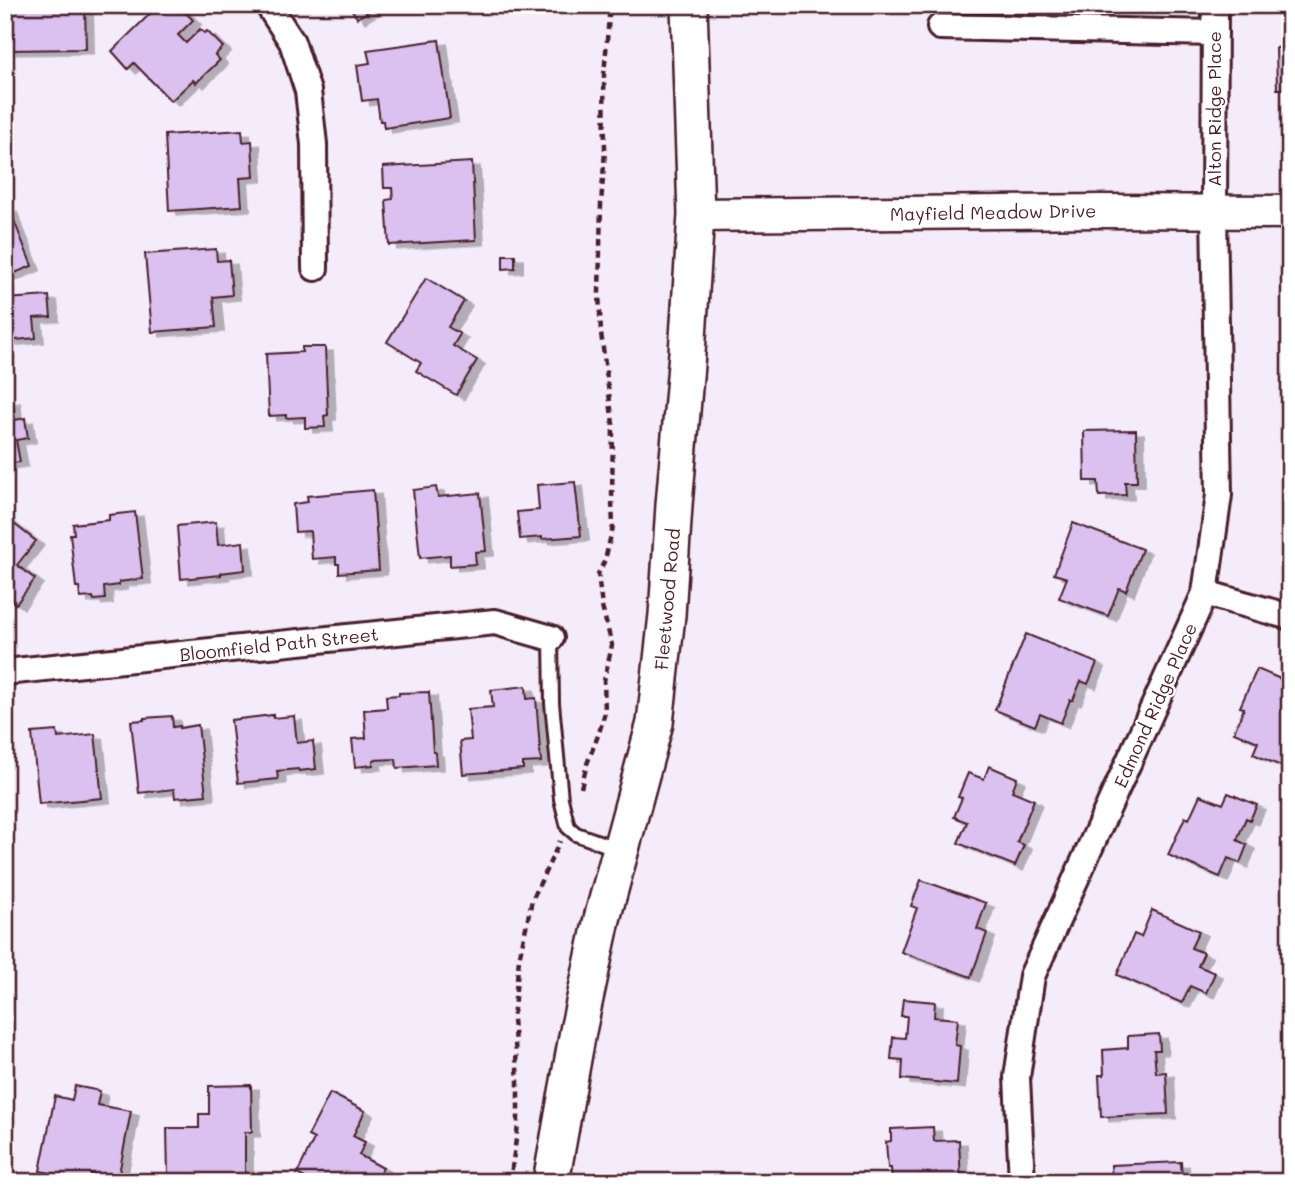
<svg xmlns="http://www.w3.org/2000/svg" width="1295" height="1187" viewBox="0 0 1295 1187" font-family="Mali,sans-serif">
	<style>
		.building { fill: #dac1f0; stroke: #4a1f2b; stroke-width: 2; filter: url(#shadow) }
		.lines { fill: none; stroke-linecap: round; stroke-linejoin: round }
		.service-casing { stroke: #4a1f2b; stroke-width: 18 }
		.minor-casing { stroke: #4a1f2b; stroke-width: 30 }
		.tertiary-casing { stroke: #4a1f2b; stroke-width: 37 }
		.secondary-casing { stroke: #4a1f2b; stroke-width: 40 }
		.path { stroke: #4a1f2b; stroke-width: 4.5; stroke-dasharray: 7 5; stroke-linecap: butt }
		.service { stroke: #fff; stroke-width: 12 }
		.minor { stroke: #fff; stroke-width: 24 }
		.tertiary { stroke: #fff; stroke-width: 32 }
		.secondary { stroke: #fff; stroke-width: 35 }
		.labels { text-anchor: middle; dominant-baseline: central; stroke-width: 5; stroke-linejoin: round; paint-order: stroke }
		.street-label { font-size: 18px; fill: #4a1f2b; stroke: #fff }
	</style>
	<defs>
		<filter id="shadow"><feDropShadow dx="8" dy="4.5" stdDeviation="0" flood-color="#0004"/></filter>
	</defs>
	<rect width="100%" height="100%" fill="#f4ecfa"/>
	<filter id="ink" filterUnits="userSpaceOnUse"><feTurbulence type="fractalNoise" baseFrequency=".0143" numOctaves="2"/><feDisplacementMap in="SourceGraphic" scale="14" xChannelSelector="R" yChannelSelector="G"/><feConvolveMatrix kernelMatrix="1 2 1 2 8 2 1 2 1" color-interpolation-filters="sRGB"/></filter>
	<g filter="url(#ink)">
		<g class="building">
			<polygon points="7,5 85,5 86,49 8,50"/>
			<polygon points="159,5 171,5 177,12 181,8 193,20 178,35 186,43 200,29 204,33 207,31 223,47 215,55 220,60 196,83 193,80 171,101 134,63 128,69 112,51"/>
			<polygon points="349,5 379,5 357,18"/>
			<polygon points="439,40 450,118 384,128 383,121 380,121 377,99 362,101 357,65 370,63 367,50"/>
			<polygon points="1290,47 1290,115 1288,115 1288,89 1277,89 1276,48"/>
			<polygon points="242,130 243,142 252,141 254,177 240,178 242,206 169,211 165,135"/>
			<polygon points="472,162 476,240 389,245 386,200 393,199 392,188 384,188 383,167"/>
			<polygon points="9,208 32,266 5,277 5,210"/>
			<polygon points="216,249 217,261 229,260 232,295 213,297 216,327 152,332 145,254"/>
			<polygon points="503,255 515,255 515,268 503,269"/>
			<polygon points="426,278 464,301 448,327 460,334 453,346 477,360 456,395 416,371 421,363 387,342"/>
			<polygon points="49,296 51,317 34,318 36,338 5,341 5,299"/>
			<polygon points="302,347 325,347 328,415 324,416 325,427 305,428 305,417 286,418 286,415 269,416 266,354 302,352"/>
			<polygon points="12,399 15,420 25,418 28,438 16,440 20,462 5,464 5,400"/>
			<polygon points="1136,430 1137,482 1125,482 1126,495 1099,496 1098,481 1085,481 1084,431"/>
			<polygon points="575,482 581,536 542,539 542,537 520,539 517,512 539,510 537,485"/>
			<polygon points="436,487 438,497 480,493 486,551 475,552 476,564 450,566 450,555 420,558 413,490"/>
			<polygon points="373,490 379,570 339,573 339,564 336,564 336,557 312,559 310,531 295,532 293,504 308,502 307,496"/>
			<polygon points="135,512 143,579 119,582 119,585 104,587 105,599 94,600 93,597 80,598 79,587 76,587 70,534 74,534 73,524 109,520 109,515"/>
			<polygon points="5,517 36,541 17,565 35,579 16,604 5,596"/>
			<polygon points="216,522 218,545 243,542 245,570 221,573 221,575 181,579 177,526"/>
			<polygon points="1073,523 1142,549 1126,591 1119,588 1108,616 1059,598 1067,578 1054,574"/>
			<polygon points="1026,634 1097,663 1088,684 1081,681 1073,700 1070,700 1061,723 1040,714 1035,726 995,710"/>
			<polygon points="1257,669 1290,683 1290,731 1282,749 1287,751 1281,766 1253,754 1258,742 1234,732 1244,708 1240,707"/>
			<polygon points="526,686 527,699 536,698 541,762 523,763 523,769 463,774 460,741 471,740 468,709 493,707 491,690"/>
			<polygon points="429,692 433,752 435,752 436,765 397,768 396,759 373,760 373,765 355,767 352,739 366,738 364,710 387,708 386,696 399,695 399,693"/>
			<polygon points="273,715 273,718 294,716 297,743 313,741 316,769 299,771 298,769 277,771 278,779 238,783 231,720"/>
			<polygon points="172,716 173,727 180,726 180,728 198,725 206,795 175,798 174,789 139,793 131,721 144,720 144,718"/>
			<polygon points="57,731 58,738 95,734 102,798 39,804 32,733"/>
			<polygon points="989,766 1017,778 1012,791 1034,800 1017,842 1024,845 1015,866 958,843 967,822 954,817 962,798 958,797 968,773 984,779"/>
			<polygon points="1228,793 1257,805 1250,820 1246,818 1237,840 1247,845 1240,863 1228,858 1220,877 1168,855 1185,817 1189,819 1200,795 1223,804"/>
			<polygon points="921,880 986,903 977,929 987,933 971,977 901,952 917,908 911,906"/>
			<polygon points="1152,910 1199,931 1191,948 1204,953 1198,966 1215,973 1206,993 1190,986 1182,1003 1117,975 1134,934 1141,937"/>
			<polygon points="903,999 935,1002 934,1017 958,1019 955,1045 960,1046 957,1084 902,1079 903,1060 891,1059 893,1037 905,1038 907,1016 901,1016"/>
			<polygon points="1159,1034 1160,1050 1154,1050 1156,1073 1166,1072 1168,1114 1101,1117 1099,1075 1104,1075 1103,1050 1128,1048 1128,1036"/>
			<polygon points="251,1085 252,1132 245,1132 245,1180 184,1181 184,1175 168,1175 167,1128 199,1128 199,1114 209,1114 209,1086"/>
			<polygon points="75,1086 100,1091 97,1105 131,1111 118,1179 91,1174 90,1182 55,1182 56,1174 40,1171 55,1096 72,1100"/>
			<polygon points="330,1093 365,1111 353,1136 365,1142 359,1155 383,1168 375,1182 313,1182 297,1174 314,1139 308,1136"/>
			<polygon points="933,1127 934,1141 959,1140 961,1182 892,1182 891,1168 888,1168 886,1142 891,1141 891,1129"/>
			<polygon points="1181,1162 1182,1182 1112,1182 1111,1165"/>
		</g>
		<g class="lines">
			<g class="service-casing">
				<polyline id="service" points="551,638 552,703 561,799 568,827 576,834 618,849"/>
			</g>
			<g class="minor-casing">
				<g id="minor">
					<polyline points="268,5 292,42 308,91 314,144 315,268"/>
					<polyline points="940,27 1215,33"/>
					<polyline points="1205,593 1290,617"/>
					<polyline points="5,672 495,622 551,638"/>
					<polyline points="1022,1182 1017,1077 1032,976 1205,593 1219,495 1214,212 1215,5"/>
				</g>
			</g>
			<g class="tertiary-casing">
				<polyline id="tertiary" points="696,215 1101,211 1290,212"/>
			</g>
			<g class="secondary-casing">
				<polyline id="secondary" points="551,1182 578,1031 602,919 655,723 667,615 674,505 687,353 696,215 689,5"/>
			</g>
			<g class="path">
				<polyline points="581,788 587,764 599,733 605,712 604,681 612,645 602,607 598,574 605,560 613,527 612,500 613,424 601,333 599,293 601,204 605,151 604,75 610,5"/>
				<polyline points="510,1182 518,1125 518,1080 513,1019 519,959 532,900 560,841"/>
			</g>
			<use href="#service" class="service"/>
			<use href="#minor" class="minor"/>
			<use href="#tertiary" class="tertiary"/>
			<use href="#secondary" class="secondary"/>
		</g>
	</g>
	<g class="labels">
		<g class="street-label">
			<text transform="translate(1214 109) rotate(-90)">Alton Ridge Place</text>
			<text transform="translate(993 212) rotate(-1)">Mayfield Meadow Drive</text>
			<text transform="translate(667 599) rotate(-85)">Fleetwood Road</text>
			<text transform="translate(279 644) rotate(-6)">Bloomfield Path Street</text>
			<text transform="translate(1155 705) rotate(-66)">Edmond Ridge Place</text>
		</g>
	</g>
	<rect width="1295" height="1187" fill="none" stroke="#fff" stroke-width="28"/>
	<rect x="14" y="14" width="1267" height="1159" fill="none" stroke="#4a1f2b" stroke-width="2.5" filter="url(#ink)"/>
</svg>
